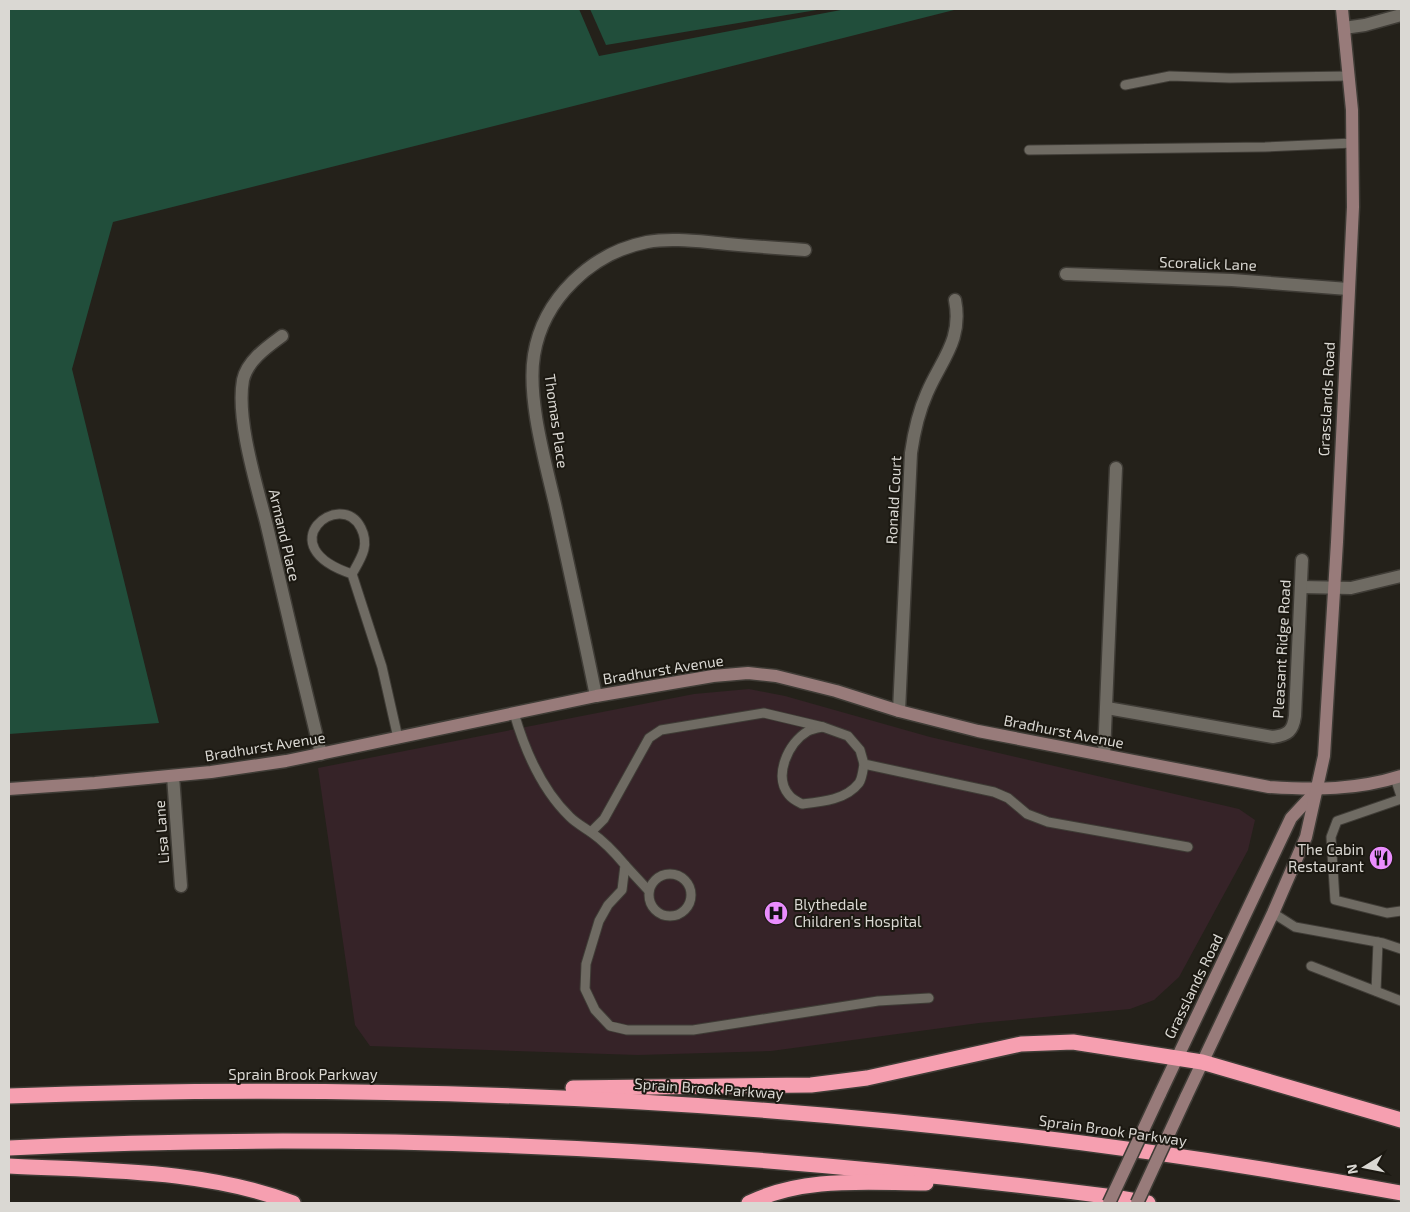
<svg xmlns="http://www.w3.org/2000/svg" width="1410" height="1212" viewBox="0 0 1410 1212" font-family="'Exo 2',sans-serif">
	<style>
		.medical { fill: #362328 }
		.green { fill: #214e3b }
		.lines { fill: none; stroke-linecap: round; stroke-linejoin: round }
		.lane-casing { stroke: #3f3c36; stroke-width: 11 }
		.street-casing { stroke: #3f3c36; stroke-width: 15 }
		.secondary-casing { stroke: #3f3c36; stroke-width: 15 }
		.highway-casing { stroke: #3f3c36; stroke-width: 18 }
		.lane { stroke: #6f6b63; stroke-width: 9 }
		.street { stroke: #6f6b63; stroke-width: 12 }
		.secondary { stroke: #987b7a; stroke-width: 12 }
		.highway { stroke: #f69fb0; stroke-width: 15 }
		.secondary-bridge-casing { stroke: #3f3c36; stroke-width: 15; stroke-linecap: butt }
		.secondary-bridge { stroke: #987b7a; stroke-width: 12 }
		.labels { text-anchor: middle; dominant-baseline: central; stroke-width: 4; stroke-linejoin: round; paint-order: stroke }
		.street-label { font-size: 15px; fill: #dad8d3; stroke: #1b1811 }
		.poi-label { font-size: 15px; fill: #dad8d3; stroke: #1b1811; text-anchor: end }
	</style>
	<rect width="100%" height="100%" fill="#24211a"/>
	<polygon class="medical" points="749,689 785,696 930,737 1239,809 1255,820 1248,850 1179,977 1154,1000 1130,1009 979,1023 771,1051 638,1055 370,1046 355,1025 318,768 694,694"/>
	<g class="green">
		<polygon points="9,9 579,9 599,56 846,9 958,9 113,222 72,369 159,723 9,734"/>
		<polygon points="590,9 823,9 606,45"/>
	</g>
	<g class="lines">
		<g class="lane-casing">
			<g id="lane">
				<polyline points="1125,85 1170,76 1230,78 1349,76"/>
				<polyline points="1029,150 1265,147 1353,143"/>
				<path d="M352,574C267,546 341,487 361,528C370,546 361,558 352,574L382,667L398,738"/>
				<path d="M514,713C525,751 541,789 570,817C576,823 585,828 592,833C605,842 615,853 625,865L622,890L608,905L599,921L586,964L585,989L595,1010L610,1026L627,1030H693L878,1001L929,998"/>
				<path d="M823,727C818,728 812,729 808,731C788,743 773,776 789,795C792,799 798,802 802,804C821,802 846,800 859,783C862,779 863,770 864,764"/>
				<polyline points="1395,778 1401,796"/>
				<polyline points="1401,799 1337,821 1331,837 1335,900 1387,913 1401,911"/>
				<polyline points="591,832 604,819 649,738 661,730 764,713 823,727 848,736 860,750 864,764 994,792 1008,798 1027,814 1048,822 1188,847"/>
				<polyline points="625,865 649,891"/>
				<circle cx="670" cy="895" r="21"/>
				<polyline points="1273,913 1295,927 1383,943 1401,949"/>
				<polyline points="1311,966 1401,1001"/>
				<polyline points="1376,991 1378,942"/>
			</g>
		</g>
		<g class="street-casing">
			<g id="street">
				<polyline points="1344,28 1365,25 1401,15"/>
				<polyline points="1066,274 1232,280 1348,289"/>
				<path d="M282,336C267,347 247,361 243,380C236,419 256,483 266,522C284,599 302,677 321,754"/>
				<polyline points="1301,587 1351,588 1401,576"/>
				<path d="M596,696C583,632 569,568 555,504C545,461 527,398 534,355C543,299 591,253 647,242C670,238 695,241 718,243C747,246 776,248 805,250"/>
				<path d="M1107,708L1273,737C1288,735 1293,731 1295,716L1302,560"/>
				<path d="M899,711L911,453C914,432 918,413 927,393C941,360 963,340 955,300"/>
				<polyline points="1104,755 1116,468"/>
				<polyline points="173,776 181,886"/>
			</g>
		</g>
		<g class="secondary-casing">
			<g id="secondary">
				<path d="M9,789L95,783L211,772L286,761L596,696L713,676L748,673L776,676L836,691L899,711L978,731L1269,787C1315,790 1357,790 1401,776"/>
				<polyline points="1160,1094 1291,818 1317,790"/>
				<polyline points="1186,1097 1273,913 1306,837 1324,756 1337,542 1353,207 1352,110 1342,9"/>
			</g>
		</g>
		<g class="highway-casing">
			<g id="highway">
				<polyline points="573,1088 811,1085 867,1078 1021,1044 1073,1042 1202,1062 1401,1120"/>
				<path d="M9,1096C476,1079 942,1108 1401,1193"/>
				<path d="M9,1148C378,1129 748,1150 1114,1197L1148,1203"/>
				<path d="M9,1166C103,1171 204,1169 293,1203"/>
				<path d="M749,1203C805,1176 866,1183 926,1183"/>
			</g>
		</g>
		<use href="#lane" class="lane"/>
		<use href="#street" class="street"/>
		<use href="#secondary" class="secondary"/>
		<use href="#highway" class="highway"/>
		<g class="secondary-bridge-casing">
			<g id="secondary-bridge">
				<polyline points="1109,1203 1160,1094"/>
				<polyline points="1137,1203 1186,1097"/>
			</g>
		</g>
		<use href="#secondary-bridge" class="secondary-bridge"/>
	</g>
	<defs>
		<g id="restaurant-disc" transform="scale(1.25)"><circle r="9.5" fill="#ea8dfd" stroke="#1b1811"/><path d="M-5-6h1v4h1v-4h1v4h1v-4h1v5L-1.5 .5V6h-2V.5L-5-1ZM5-6V6H3V1.5H1.5Q1.5-4 5-6Z" fill="#111"/></g>
		<g id="hospital-disc" transform="scale(1.25)"><circle r="9.5" fill="#ea8dfd" stroke="#1b1811"/><path d="M-5-5h3v3.5h4V-5h3V5h-3V1.5h-4V5h-3Z" fill="#111"/></g>
	</defs>
	<g fill-rule="evenodd">
		<use href="#restaurant-disc" x="1381" y="858"/>
		<use href="#hospital-disc" x="776" y="913"/>
	</g>
	<g class="labels">
		<g class="street-label">
			<text transform="translate(1208 263) rotate(2)">Scoralick Lane</text>
			<text transform="translate(1326 399) rotate(-87)">Grasslands Road</text>
			<text transform="translate(557 421) rotate(82)">Thomas Place</text>
			<text transform="translate(893 500) rotate(-87)">Ronald Court</text>
			<text transform="translate(285 535) rotate(77)">Armand Place</text>
			<text transform="translate(1281 649) rotate(-87)">Pleasant Ridge Road</text>
			<text transform="translate(663 669) rotate(-9)">Bradhurst Avenue</text>
			<text transform="translate(1064 731) rotate(11)">Bradhurst Avenue</text>
			<text transform="translate(265 746) rotate(-9)">Bradhurst Avenue</text>
			<text transform="translate(161 832) rotate(-94)">Lisa Lane</text>
			<text transform="translate(1193 986) rotate(-64)">Grasslands Road</text>
			<text x="303" y="1074">Sprain Brook Parkway</text>
			<text transform="translate(709 1088) rotate(4)">Sprain Brook Parkway</text>
			<text transform="translate(1113 1130) rotate(8)">Sprain Brook Parkway</text>
		</g>
		<g class="poi-label">
			<text x="1364" y="849">The Cabin<tspan x="1364" dy="17">Restaurant</tspan></text>
			<text x="794" y="904" text-anchor="start">Blythedale<tspan x="794" dy="17">Children's Hospital</tspan></text>
		</g>
	</g>
	<rect width="1410" height="1212" fill="none" stroke="#dad8d3" stroke-width="20"/>
	<g transform="translate(1365 1167) rotate(260)" stroke="#1b1811" stroke-width="4" paint-order="stroke">
	<path d="M0-4L9 19L0 12L-9 19Z" fill="#dad8d3"/>
	<text y="-8" font-size="14" font-weight="bold" text-anchor="middle" fill="#dad8d3">N</text>
	</g>
</svg>
